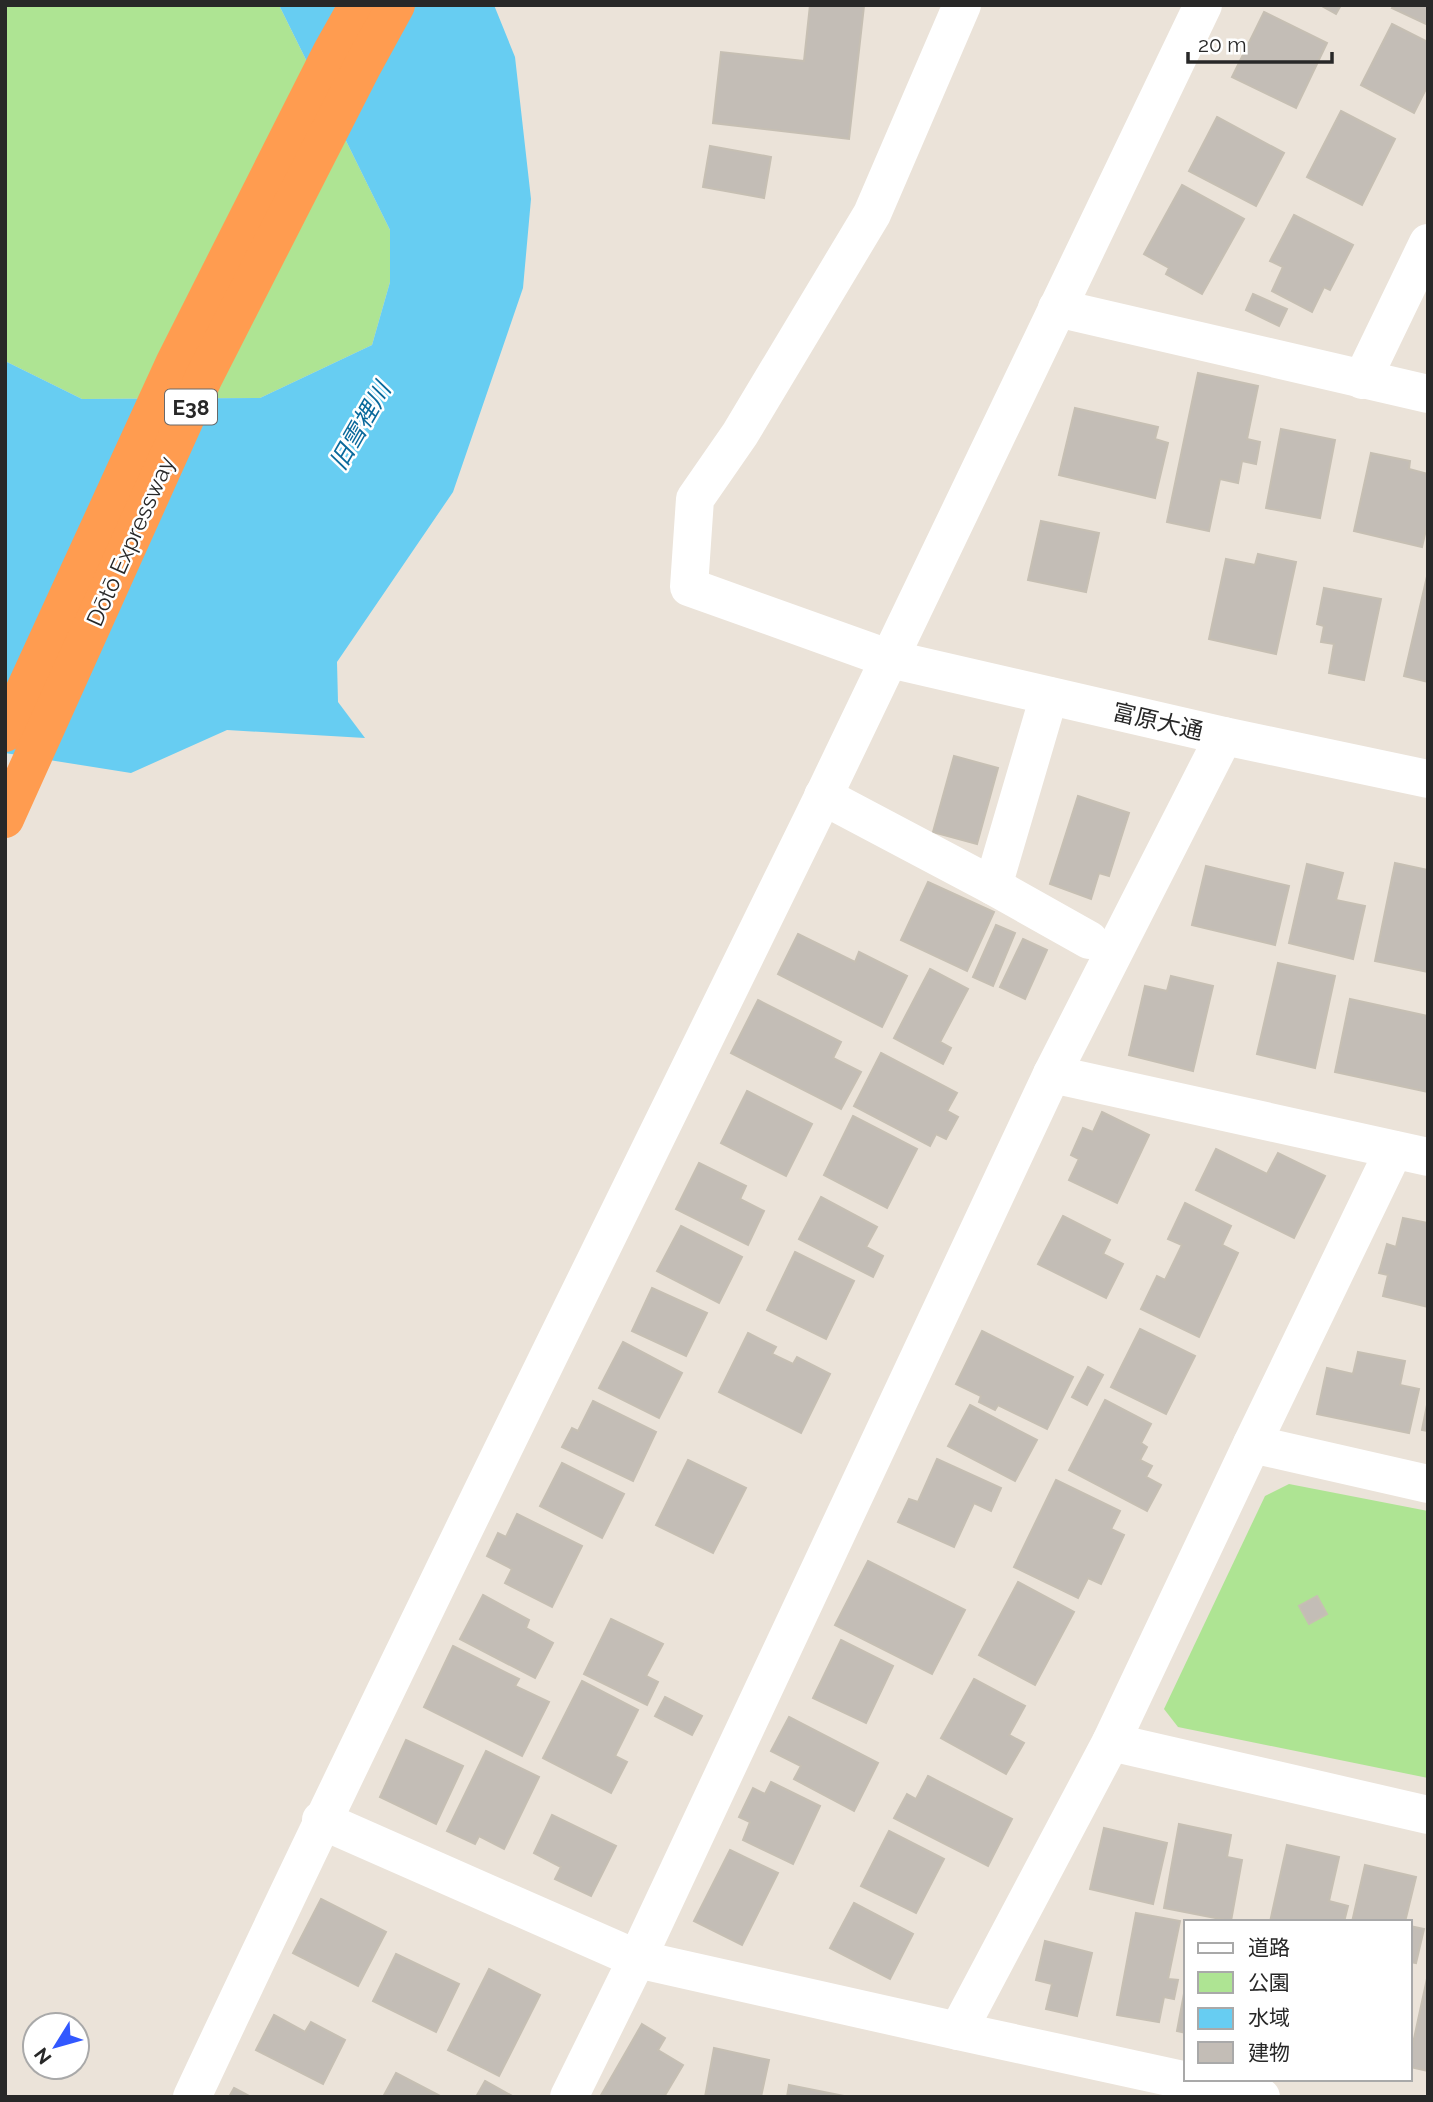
<svg xmlns="http://www.w3.org/2000/svg" width="1433" height="2102" viewBox="0 0 1433 2102" font-family="Raleway,'Noto Sans JP',sans-serif">
	<style>
		.green { fill: #aee493 }
		.water { fill: #67cdf2 }
		.building { fill: #c3bdb6; stroke: #c6bfb3; stroke-width: 2 }
		.lines { fill: none; stroke-linecap: round; stroke-linejoin: round }
		.minor { stroke: #fff; stroke-width: 38 }
		.highway { stroke: #ff9c50; stroke-width: 38 }
		.labels { text-anchor: middle; dominant-baseline: central; stroke-width: 5; stroke-linejoin: round; paint-order: stroke }
		.shield { fill: #fff; stroke: #686868; stroke-width: 2 }
		.shield-label { font-size: 21px; font-weight: bold; fill: #282828 }
		.street-label { font-size: 23px; fill: #282828; stroke: #fff }
		.water-label { font-size: 24px; font-style: italic; fill: #09699b; stroke: #fff }
	</style>
	<rect width="100%" height="100%" fill="#ebe3d9"/>
	<g class="green">
		<polygon points="5,5 279,5 390,230 390,282 372,345 260,398 82,399 5,361"/>
		<polygon points="1289,1484 1428,1511 1428,1778 1178,1727 1164,1709 1265,1496"/>
	</g>
	<polygon class="water" points="279,5 494,5 515,57 531,199 523,288 453,492 337,662 338,702 365,738 227,730 131,773 5,753 5,361 82,399 260,398 372,345 390,282 390,230"/>
	<g class="building">
		<polygon points="810,5 864,6 849,139 713,123 721,52 804,61"/>
		<polygon points="1320,5 1341,5 1336,14"/>
		<polygon points="1394,5 1428,5 1428,25 1392,8"/>
		<polygon points="1264,12 1327,43 1296,108 1232,77"/>
		<polygon points="1392,24 1428,42 1428,85 1414,113 1361,85"/>
		<polygon points="1341,111 1395,139 1362,205 1307,177"/>
		<polygon points="1217,117 1284,153 1256,206 1189,171"/>
		<polygon points="710,146 771,157 764,198 703,187"/>
		<polygon points="1182,185 1244,219 1202,294 1166,274 1169,268 1144,254"/>
		<polygon points="1294,215 1353,245 1330,290 1324,287 1312,312 1272,291 1283,267 1270,261"/>
		<polygon points="1253,294 1287,309 1279,326 1246,310"/>
		<polygon points="1198,373 1258,386 1247,439 1260,442 1256,464 1242,461 1238,483 1220,479 1209,531 1167,522"/>
		<polygon points="1075,408 1158,427 1155,439 1168,443 1155,498 1059,475"/>
		<polygon points="1281,429 1335,440 1320,518 1266,508"/>
		<polygon points="1371,453 1410,461 1409,469 1428,474 1428,521 1422,547 1354,531"/>
		<polygon points="1041,521 1099,533 1086,592 1028,580"/>
		<polygon points="1258,554 1296,562 1276,654 1209,639 1226,559 1255,565"/>
		<polygon points="1428,572 1428,682 1404,676"/>
		<polygon points="1324,588 1381,599 1364,680 1329,673 1334,644 1321,642 1324,626 1317,624"/>
		<polygon points="954,756 998,768 977,844 933,832"/>
		<polygon points="1078,796 1129,813 1109,876 1099,873 1091,899 1050,884"/>
		<polygon points="1395,863 1428,870 1428,972 1375,961"/>
		<polygon points="1307,864 1343,873 1336,900 1365,906 1353,959 1289,943"/>
		<polygon points="1206,866 1289,886 1275,945 1192,925"/>
		<polygon points="928,882 994,912 967,971 901,940"/>
		<polygon points="996,925 1015,933 993,986 973,977"/>
		<polygon points="798,934 855,962 859,952 907,976 882,1027 778,974"/>
		<polygon points="1023,939 1047,950 1025,999 1000,987"/>
		<polygon points="1278,963 1335,976 1315,1068 1257,1054"/>
		<polygon points="930,969 968,989 940,1042 951,1048 943,1064 894,1038"/>
		<polygon points="1171,976 1213,986 1193,1071 1129,1055 1145,986 1167,991"/>
		<polygon points="1350,999 1428,1016 1428,1092 1335,1072"/>
		<polygon points="758,1000 841,1042 833,1058 861,1072 841,1109 731,1053"/>
		<polygon points="881,1053 957,1093 947,1111 958,1117 946,1139 936,1134 930,1146 854,1106"/>
		<polygon points="747,1091 812,1124 786,1176 721,1143"/>
		<polygon points="1102,1112 1149,1135 1117,1203 1069,1180 1079,1159 1071,1155 1083,1128 1093,1132"/>
		<polygon points="853,1116 917,1149 887,1208 824,1175"/>
		<polygon points="1216,1149 1267,1174 1278,1153 1325,1176 1294,1238 1196,1190"/>
		<polygon points="699,1163 746,1186 740,1199 764,1211 748,1245 676,1209"/>
		<polygon points="821,1197 877,1227 866,1247 883,1256 873,1277 799,1239"/>
		<polygon points="1185,1203 1231,1226 1222,1245 1238,1253 1199,1337 1141,1309 1157,1276 1165,1280 1182,1245 1168,1239"/>
		<polygon points="1063,1216 1110,1240 1103,1254 1123,1264 1106,1298 1038,1264"/>
		<polygon points="1403,1218 1428,1223 1428,1307 1383,1296 1388,1275 1379,1273 1387,1244 1396,1247"/>
		<polygon points="681,1226 742,1257 719,1303 657,1271"/>
		<polygon points="795,1252 854,1281 826,1339 767,1310"/>
		<polygon points="652,1288 707,1313 686,1356 632,1331"/>
		<polygon points="1140,1329 1195,1356 1166,1414 1111,1387"/>
		<polygon points="982,1331 1073,1377 1047,1429 998,1405 995,1410 979,1402 981,1396 956,1384"/>
		<polygon points="748,1333 776,1347 772,1354 793,1364 797,1357 830,1374 801,1433 719,1392"/>
		<polygon points="623,1342 682,1373 659,1418 599,1388"/>
		<polygon points="1358,1352 1405,1361 1400,1385 1419,1389 1409,1433 1317,1414 1327,1368 1353,1374"/>
		<polygon points="1088,1367 1103,1375 1087,1405 1072,1397"/>
		<polygon points="1105,1400 1151,1424 1141,1443 1147,1447 1140,1460 1152,1466 1146,1477 1161,1485 1147,1511 1069,1470"/>
		<polygon points="1428,1400 1428,1431 1422,1430"/>
		<polygon points="593,1401 656,1432 633,1481 562,1447 572,1428 578,1431"/>
		<polygon points="970,1405 1037,1440 1015,1481 948,1446"/>
		<polygon points="937,1459 1001,1488 991,1511 974,1503 954,1547 898,1522 909,1499 918,1502"/>
		<polygon points="688,1460 746,1488 713,1553 656,1525"/>
		<polygon points="562,1463 624,1494 602,1538 540,1506"/>
		<polygon points="1056,1480 1120,1511 1111,1529 1124,1535 1101,1584 1088,1578 1078,1598 1014,1567"/>
		<polygon points="517,1514 582,1546 552,1607 505,1583 512,1569 487,1556 498,1533 506,1537"/>
		<polygon points="868,1561 965,1610 932,1674 835,1625"/>
		<polygon points="1018,1582 1074,1612 1035,1685 979,1655"/>
		<polygon points="483,1595 529,1620 526,1628 553,1643 535,1678 460,1639"/>
		<polygon points="1317,1596 1327,1614 1309,1624 1299,1606"/>
		<polygon points="611,1619 663,1644 646,1676 658,1682 647,1705 584,1674"/>
		<polygon points="841,1640 893,1666 866,1723 813,1698"/>
		<polygon points="453,1646 519,1679 515,1686 549,1702 522,1756 424,1707"/>
		<polygon points="974,1679 1025,1706 1009,1735 1024,1743 1006,1774 941,1738"/>
		<polygon points="582,1681 638,1710 615,1756 627,1762 611,1793 543,1758"/>
		<polygon points="665,1697 702,1716 692,1735 655,1716"/>
		<polygon points="789,1717 878,1763 854,1811 794,1779 801,1766 771,1751"/>
		<polygon points="406,1740 463,1766 436,1824 380,1797"/>
		<polygon points="486,1751 539,1777 504,1849 479,1836 475,1844 447,1831"/>
		<polygon points="928,1776 1012,1819 988,1866 894,1818 907,1794 916,1799"/>
		<polygon points="771,1782 820,1806 793,1864 743,1840 750,1822 739,1817 753,1788 765,1794"/>
		<polygon points="552,1815 616,1846 591,1896 555,1879 561,1867 534,1853"/>
		<polygon points="1179,1824 1231,1835 1227,1857 1242,1860 1231,1921 1164,1908"/>
		<polygon points="1104,1828 1167,1843 1153,1904 1090,1889"/>
		<polygon points="889,1831 944,1859 916,1913 861,1886"/>
		<polygon points="1287,1845 1339,1857 1329,1901 1348,1906 1344,1922 1270,1922"/>
		<polygon points="730,1850 778,1873 742,1945 694,1921"/>
		<polygon points="1365,1865 1416,1877 1405,1922 1352,1922"/>
		<polygon points="321,1899 386,1932 358,1986 293,1953"/>
		<polygon points="854,1903 913,1934 890,1979 830,1948"/>
		<polygon points="1136,1913 1180,1921 1168,1979 1178,1980 1174,1999 1164,1997 1159,2022 1117,2015"/>
		<polygon points="1410,1926 1424,1929 1416,1963 1410,1962"/>
		<polygon points="1045,1941 1092,1953 1077,2016 1046,2009 1052,1984 1036,1980"/>
		<polygon points="396,1954 459,1984 436,2032 373,2001"/>
		<polygon points="489,1969 540,1995 499,2076 448,2050"/>
		<polygon points="1428,1974 1428,2071 1410,2067 1410,2057"/>
		<polygon points="1186,1983 1186,2033 1177,2031"/>
		<polygon points="274,2015 305,2032 311,2022 345,2040 323,2084 256,2050"/>
		<polygon points="642,2024 665,2038 658,2050 683,2065 664,2097 600,2097"/>
		<polygon points="714,2048 769,2060 761,2097 705,2097"/>
		<polygon points="396,2073 442,2097 383,2097"/>
		<polygon points="485,2081 514,2097 476,2097"/>
		<polygon points="789,2085 849,2097 787,2097"/>
		<polygon points="234,2088 251,2097 229,2097"/>
	</g>
	<g class="lines">
		<g class="minor">
			<polyline points="962,5 872,214 740,434 695,499 689,587 890,659 1224,736 1428,779"/>
			<polyline points="1057,308 1428,394"/>
			<polyline points="1362,380 1428,243"/>
			<polyline points="823,796 993,886 1089,940"/>
			<polyline points="993,886 1049,696"/>
			<polyline points="1052,1074 1428,1157"/>
			<polyline points="1252,1444 1428,1484"/>
			<polyline points="1111,1742 1428,1815"/>
			<polyline points="321,1820 637,1959 958,2031 1261,2097"/>
			<polyline points="958,2031 1111,1742 1252,1444 1394,1150"/>
			<path d="M192,2097C397,1660 612,1228 824,795C952,532 1076,268 1203,5"/>
			<polyline points="569,2097 637,1959 1052,1074 1224,736"/>
		</g>
		<g class="highway">
			<polyline points="5,733 175,362 332,51 358,5"/>
			<polyline points="5,819 204,377 362,67 396,5"/>
		</g>
	</g>
	<g class="labels">
		<rect class="shield" x="165" y="389.5" width="52" height="35" rx="5"/>
		<g class="shield-label">
			<text x="191" y="407">E38</text>
		</g>
		<g class="street-label">
			<text transform="translate(130 541) rotate(-66)">Dōtō Expressway</text>
			<text transform="translate(1158 721) rotate(13)">富原大通</text>
		</g>
		<g class="water-label">
			<text transform="translate(360 426) rotate(-60)">旧雪裡川</text>
		</g>
	</g>
	<rect width="1433" height="2102" fill="none" stroke="#282828" stroke-width="14"/>
	<rect x="1184" y="1920" width="228" height="161" fill="#ffffff" stroke="#a9a9a9" stroke-width="2"/>
	<rect x="1198" y="1943" width="35" height="10" fill="#ffffff" stroke="#a9a9a9" stroke-width="2"/>
	<text x="1248" y="1955" font-size="21" fill="#282828">道路</text>
	<rect x="1198" y="1972" width="35" height="21" fill="#aee493" stroke="#a9a9a9" stroke-width="2"/>
	<text x="1248" y="1990" font-size="21" fill="#282828">公園</text>
	<rect x="1198" y="2008" width="35" height="21" fill="#67cdf2" stroke="#a9a9a9" stroke-width="2"/>
	<text x="1248" y="2025" font-size="21" fill="#282828">水域</text>
	<rect x="1198" y="2042" width="35" height="21" fill="#c3bdb6" stroke="#a9a9a9" stroke-width="2"/>
	<text x="1248" y="2060" font-size="21" fill="#282828">建物</text>
	<g transform="translate(56 2046) rotate(233)"><circle r="33" fill="#ffffff" stroke="#a9a9a9" stroke-width="2"/>
	<path d="M0-5L12 26L0 18L-12 26Z" fill="#3258ff"/>
	<text y="-10" font-size="19" font-weight="bold" text-anchor="middle" fill="#282828">N</text>
	</g>
	<path d="M1188 52v10h144v-10" fill="none" stroke="#282828" stroke-width="3.5"/>
	<text x="1198" y="52" font-size="21" fill="#282828" stroke="#ffffff" stroke-width="5" paint-order="stroke">20 m</text>
</svg>
